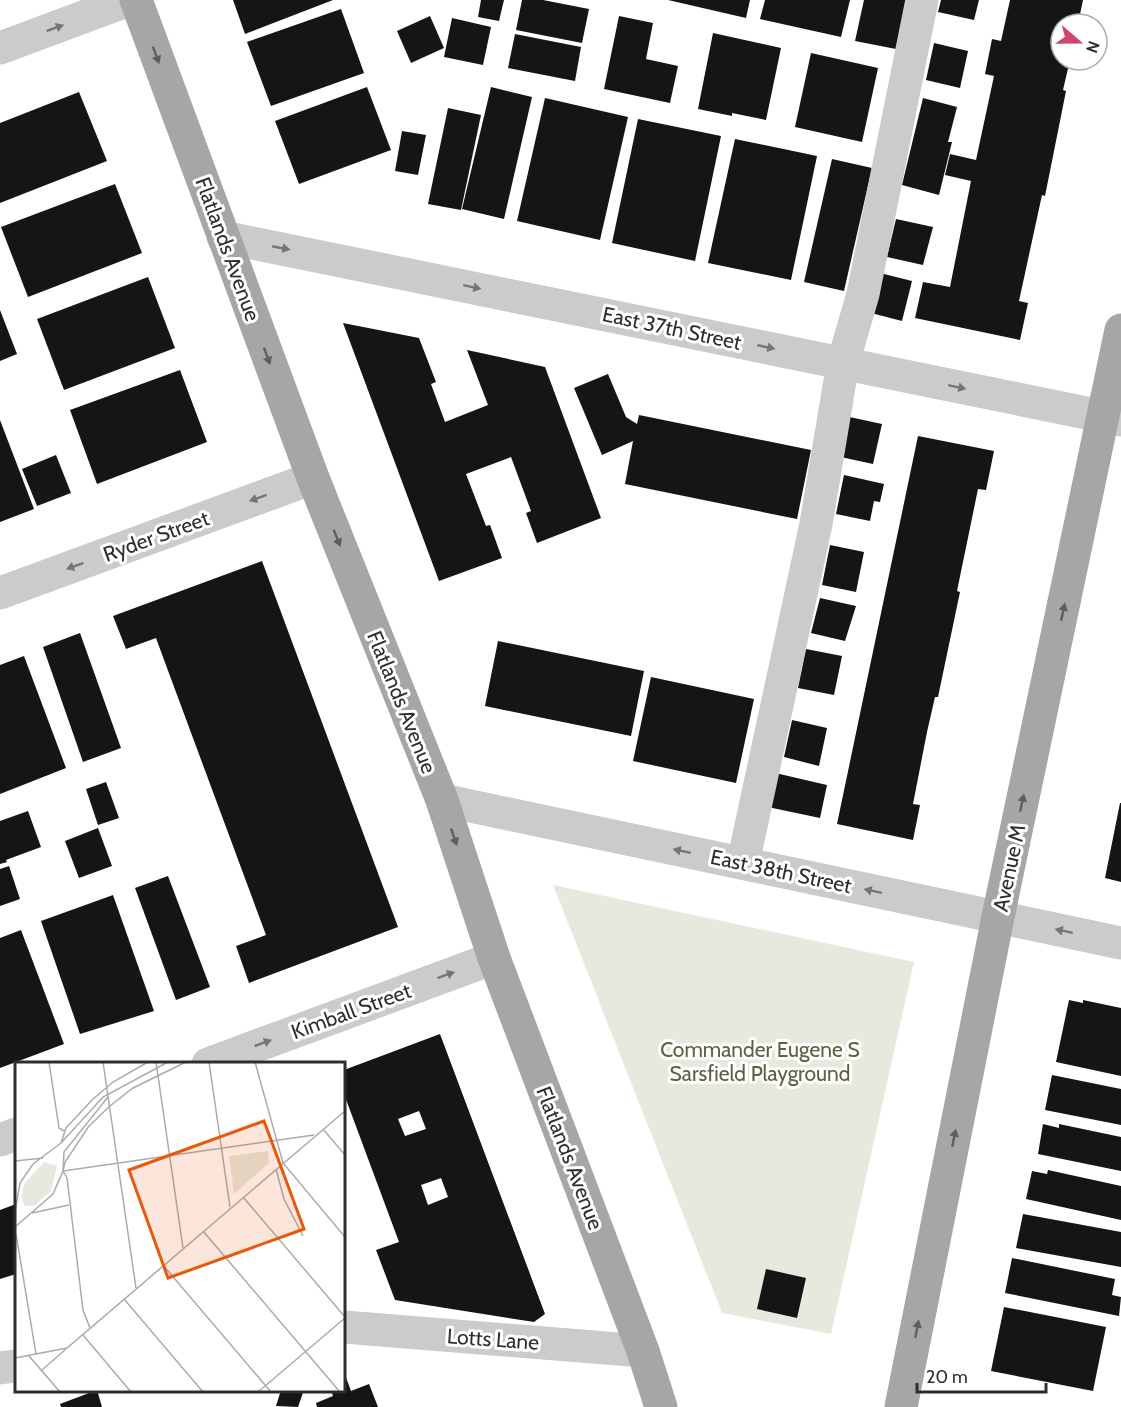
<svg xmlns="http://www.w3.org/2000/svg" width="1121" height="1407" viewBox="0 0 1121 1407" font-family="Cabin,sans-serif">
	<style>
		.green { fill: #e6e9dd }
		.building { fill: #151515; fill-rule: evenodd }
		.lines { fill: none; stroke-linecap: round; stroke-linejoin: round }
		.minor { stroke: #cbcbcb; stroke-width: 33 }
		.major { stroke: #a6a6a6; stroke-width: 33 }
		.oneway { fill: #757575 }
		.oneway2 { fill: #5e5e5e }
		.labels { text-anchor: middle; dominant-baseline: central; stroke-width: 6; stroke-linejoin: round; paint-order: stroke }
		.street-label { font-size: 21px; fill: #2e2e2e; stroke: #fff }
		.park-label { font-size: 21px; fill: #586441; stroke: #fff }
		.inset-road { fill: none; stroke: #ababab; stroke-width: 1.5 }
		.view { fill: #e8590c; fill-opacity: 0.15; stroke: #e8590c; stroke-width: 3 }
		.inset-edge { fill: none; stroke: #2e2e2e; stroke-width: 3 }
	</style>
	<rect width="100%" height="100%" fill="#fff"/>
	<polygon class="green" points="553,885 914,962 831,1334 722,1313"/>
	<g class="building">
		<polygon points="233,0 333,0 245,34"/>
		<polygon points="481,0 504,0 499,21 478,17"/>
		<polygon points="522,0 543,0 589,9 582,43 516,30"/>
		<polygon points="668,0 750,0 746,18"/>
		<polygon points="765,0 850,0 841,37 760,19"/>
		<polygon points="864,0 906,0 896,49 855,41"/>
		<polygon points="941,0 979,0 974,20 938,12"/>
		<polygon points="1010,0 1083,0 1078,24 1061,24 1061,60 1070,60 1063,90 1066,91 1045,196 1042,195 1019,301 1028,303 1020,340 915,318 923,282 950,287 971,181 945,175 950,154 976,160 994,76 985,74 992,39 1001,41"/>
		<polygon points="341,9 364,73 271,106 247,42"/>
		<polygon points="430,16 444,48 411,63 397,31"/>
		<polygon points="619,16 653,23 646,59 678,66 670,103 604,89"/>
		<polygon points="452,18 491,27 483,65 444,57"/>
		<polygon points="713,33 781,48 766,120 732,113 732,116 698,109"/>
		<polygon points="515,34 581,47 575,81 508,68"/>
		<polygon points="934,43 968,51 960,88 926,80"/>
		<polygon points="811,53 878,68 862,142 795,127"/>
		<polygon points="367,87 391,150 299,184 275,121"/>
		<polygon points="491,87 532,97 504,219 462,209"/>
		<polygon points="79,92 107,161 0,203 0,123"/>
		<polygon points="545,98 628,117 600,240 517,221"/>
		<polygon points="923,98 957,107 948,142 952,142 939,195 902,185"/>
		<polygon points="448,108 481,115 461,210 428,204"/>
		<polygon points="638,119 721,136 695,261 612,243"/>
		<polygon points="402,131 426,135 418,175 395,171"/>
		<polygon points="735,139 817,156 791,280 708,263"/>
		<polygon points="832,159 872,168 844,291 804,282"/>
		<polygon points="115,184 142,253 28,297 1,227"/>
		<polygon points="896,219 933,227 923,265 887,257"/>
		<polygon points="876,272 912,281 902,321 871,313"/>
		<polygon points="148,277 175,348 64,390 37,319"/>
		<polygon points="0,310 17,354 0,361"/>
		<polygon points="343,323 419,338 436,382 431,384 445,422 488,405 467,350 545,367 601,518 537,543 526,513 531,511 511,457 466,474 486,526 490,525 502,558 439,581"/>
		<polygon points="180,370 207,442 97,484 70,410"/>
		<polygon points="608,374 626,417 637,424 639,415 811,450 797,519 625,484 633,441 602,455 574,388"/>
		<polygon points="845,416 882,424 873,464 836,456"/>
		<polygon points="0,420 34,509 0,522"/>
		<polygon points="918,436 994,451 986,490 978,489 957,591 960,592 938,697 935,697 927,732 913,804 920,805 913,840 837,824"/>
		<polygon points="56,455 71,493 37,506 22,469"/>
		<polygon points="844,475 884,484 880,502 874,501 870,521 836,514"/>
		<polygon points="830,545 864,552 856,592 822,585"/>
		<polygon points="262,561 398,927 249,983 236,946 266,935 170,676 156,638 126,649 113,616"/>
		<polygon points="820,598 856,606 845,641 811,633"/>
		<polygon points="80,633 121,748 83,762 43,647"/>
		<polygon points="498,641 644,671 631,736 485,706"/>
		<polygon points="806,649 842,656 834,695 798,688"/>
		<polygon points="24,656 66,768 0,794 0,665"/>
		<polygon points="651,677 754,699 736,783 633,761"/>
		<polygon points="792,720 827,728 819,766 784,757"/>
		<polygon points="771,772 827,785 820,818 763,806"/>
		<polygon points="106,782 119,818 98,825 86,789"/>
		<polygon points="1120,803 1121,803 1121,882 1105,878"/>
		<polygon points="28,811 41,847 6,860 7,862 0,864 0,821"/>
		<polygon points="98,828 112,866 79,878 65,841"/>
		<polygon points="9,866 20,899 0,906 0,869"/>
		<polygon points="168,876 210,987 176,1000 135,888"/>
		<polygon points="113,895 154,1011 80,1034 41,921"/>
		<polygon points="21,930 64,1044 0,1068 0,938"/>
		<polygon points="1069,1000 1083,1003 1083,1000 1121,1008 1121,1076 1056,1062"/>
		<path d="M440,1034L545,1314L534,1322L395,1300L376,1250L399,1242L344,1094V1070ZM419,1111L426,1129L405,1136L398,1119ZM441,1178L448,1197L428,1205L421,1185Z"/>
		<polygon points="1052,1075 1121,1089 1121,1125 1045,1110"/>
		<polygon points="1043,1124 1059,1128 1059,1124 1121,1137 1121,1171 1038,1154"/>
		<polygon points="1048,1170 1121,1186 1121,1220 1026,1199 1032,1171 1047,1174"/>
		<polygon points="16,1204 16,1274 0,1279 0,1210"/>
		<polygon points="1023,1214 1121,1232 1121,1267 1016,1248"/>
		<polygon points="1012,1258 1115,1279 1112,1295 1121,1297 1119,1316 1005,1293"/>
		<polygon points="766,1269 806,1278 797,1318 757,1309"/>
		<polygon points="1004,1307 1106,1327 1093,1391 991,1371"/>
		<polygon points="344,1372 351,1391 369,1384 378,1407 317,1407 316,1403 333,1396 331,1390 344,1390"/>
		<polygon points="97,1390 102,1407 61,1407 60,1404"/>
		<polygon points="281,1390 304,1390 298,1407 276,1406"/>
	</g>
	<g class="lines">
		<g class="minor">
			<polyline points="0,48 129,0"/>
			<polyline points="223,237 1121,420"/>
			<polyline points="0,593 313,478"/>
			<polyline points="442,800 1121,943"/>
			<polyline points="743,863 816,524 843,363 863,294 922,0"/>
			<polyline points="208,1064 494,958"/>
			<polyline points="0,1140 16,1134"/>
			<polyline points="344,1327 643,1351"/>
			<polyline points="0,1368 16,1366"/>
		</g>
		<g class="major">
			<polyline points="136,0 313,478 442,800 494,958 643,1351 661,1407"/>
			<polyline points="901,1407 998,917 1121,330"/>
		</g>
	</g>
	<defs><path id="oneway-solid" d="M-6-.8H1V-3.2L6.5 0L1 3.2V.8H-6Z" transform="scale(1.5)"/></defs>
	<g class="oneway">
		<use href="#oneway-solid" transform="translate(55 28) rotate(-20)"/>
		<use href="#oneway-solid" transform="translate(281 248) rotate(11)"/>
		<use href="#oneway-solid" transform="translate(472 287) rotate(12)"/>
		<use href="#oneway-solid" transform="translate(766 347) rotate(12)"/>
		<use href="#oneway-solid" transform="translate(957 387) rotate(12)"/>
		<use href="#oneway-solid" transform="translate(258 498) rotate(160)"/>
		<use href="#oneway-solid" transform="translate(75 566) rotate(160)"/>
		<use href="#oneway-solid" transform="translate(682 851) rotate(-168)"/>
		<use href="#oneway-solid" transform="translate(873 891) rotate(-168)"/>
		<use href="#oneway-solid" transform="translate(1064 931) rotate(-168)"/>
		<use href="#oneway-solid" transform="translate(446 975) rotate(-20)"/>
		<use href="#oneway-solid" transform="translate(263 1043) rotate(-20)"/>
	</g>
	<g class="oneway2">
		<use href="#oneway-solid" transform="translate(156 55) rotate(70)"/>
		<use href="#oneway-solid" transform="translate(267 356) rotate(70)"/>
		<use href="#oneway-solid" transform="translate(337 538) rotate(68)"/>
		<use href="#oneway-solid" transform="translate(1063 612) rotate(-78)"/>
		<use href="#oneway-solid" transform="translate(1022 803) rotate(-78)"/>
		<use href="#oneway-solid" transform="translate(454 837) rotate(71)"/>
		<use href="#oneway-solid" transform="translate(954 1138) rotate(-79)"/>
		<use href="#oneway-solid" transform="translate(917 1329) rotate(-79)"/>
	</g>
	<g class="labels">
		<g class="street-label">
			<text transform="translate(228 249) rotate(70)">Flatlands Avenue</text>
			<text transform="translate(672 328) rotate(12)">East 37th Street</text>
			<text transform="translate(156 536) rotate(-20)">Ryder Street</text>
			<text transform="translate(402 702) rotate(68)">Flatlands Avenue</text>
			<text transform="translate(1009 868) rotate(-78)">Avenue M</text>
			<text transform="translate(781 871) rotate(12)">East 38th Street</text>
			<text transform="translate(351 1011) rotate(-20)">Kimball Street</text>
			<text transform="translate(570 1158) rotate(69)">Flatlands Avenue</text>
			<text transform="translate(493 1339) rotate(4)">Lotts Lane</text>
		</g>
		<g class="park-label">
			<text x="760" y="1049">Commander Eugene S<tspan x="760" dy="24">Sarsfield Playground</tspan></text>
		</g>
	</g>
	<g transform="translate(15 1062)">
		<rect width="330" height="330" fill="#fff"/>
		<path d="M253,89L254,101L219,132L214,94ZM29,100L42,104L36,129L19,144H10L6,135L9,122Z" fill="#e6e9dd"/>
		<path class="inset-road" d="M34,0L44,66L49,69M88,0L121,226M141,0L168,186M194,0L215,145M240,0L268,101L330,175M308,67L330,93M46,81L51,66L77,38L98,20L133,0M0,99L28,96M261,107L269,137L288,174M48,109L299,73M228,135L330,255M0,150L5,121L18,102L46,81L88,35L153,0M17,151L54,143M0,165L38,132L48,109L49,90L93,35M188,169L325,330M1,172L21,292M148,203L256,330M109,237L188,330M75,266L68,248L52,116L48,109L50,100L74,64L95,44L118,26L171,0M68,273L116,330M14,294L45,330M0,296L52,286L330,49M27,308L51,287M243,330L330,256"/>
		<path class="view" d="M249,59L289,167L153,216L114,108Z"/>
		<rect width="330" height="330" class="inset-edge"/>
	</g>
	<g transform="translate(1079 42) rotate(110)"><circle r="28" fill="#ffffff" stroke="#ababab" stroke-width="1.5"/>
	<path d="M0-4.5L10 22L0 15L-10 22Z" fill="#ce476b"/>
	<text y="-9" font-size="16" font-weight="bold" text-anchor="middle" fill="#2e2e2e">N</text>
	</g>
	<path d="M917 1383v9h129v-9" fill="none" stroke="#2e2e2e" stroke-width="3"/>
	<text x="926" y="1383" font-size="18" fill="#2e2e2e" stroke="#ffffff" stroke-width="4.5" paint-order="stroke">20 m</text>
</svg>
